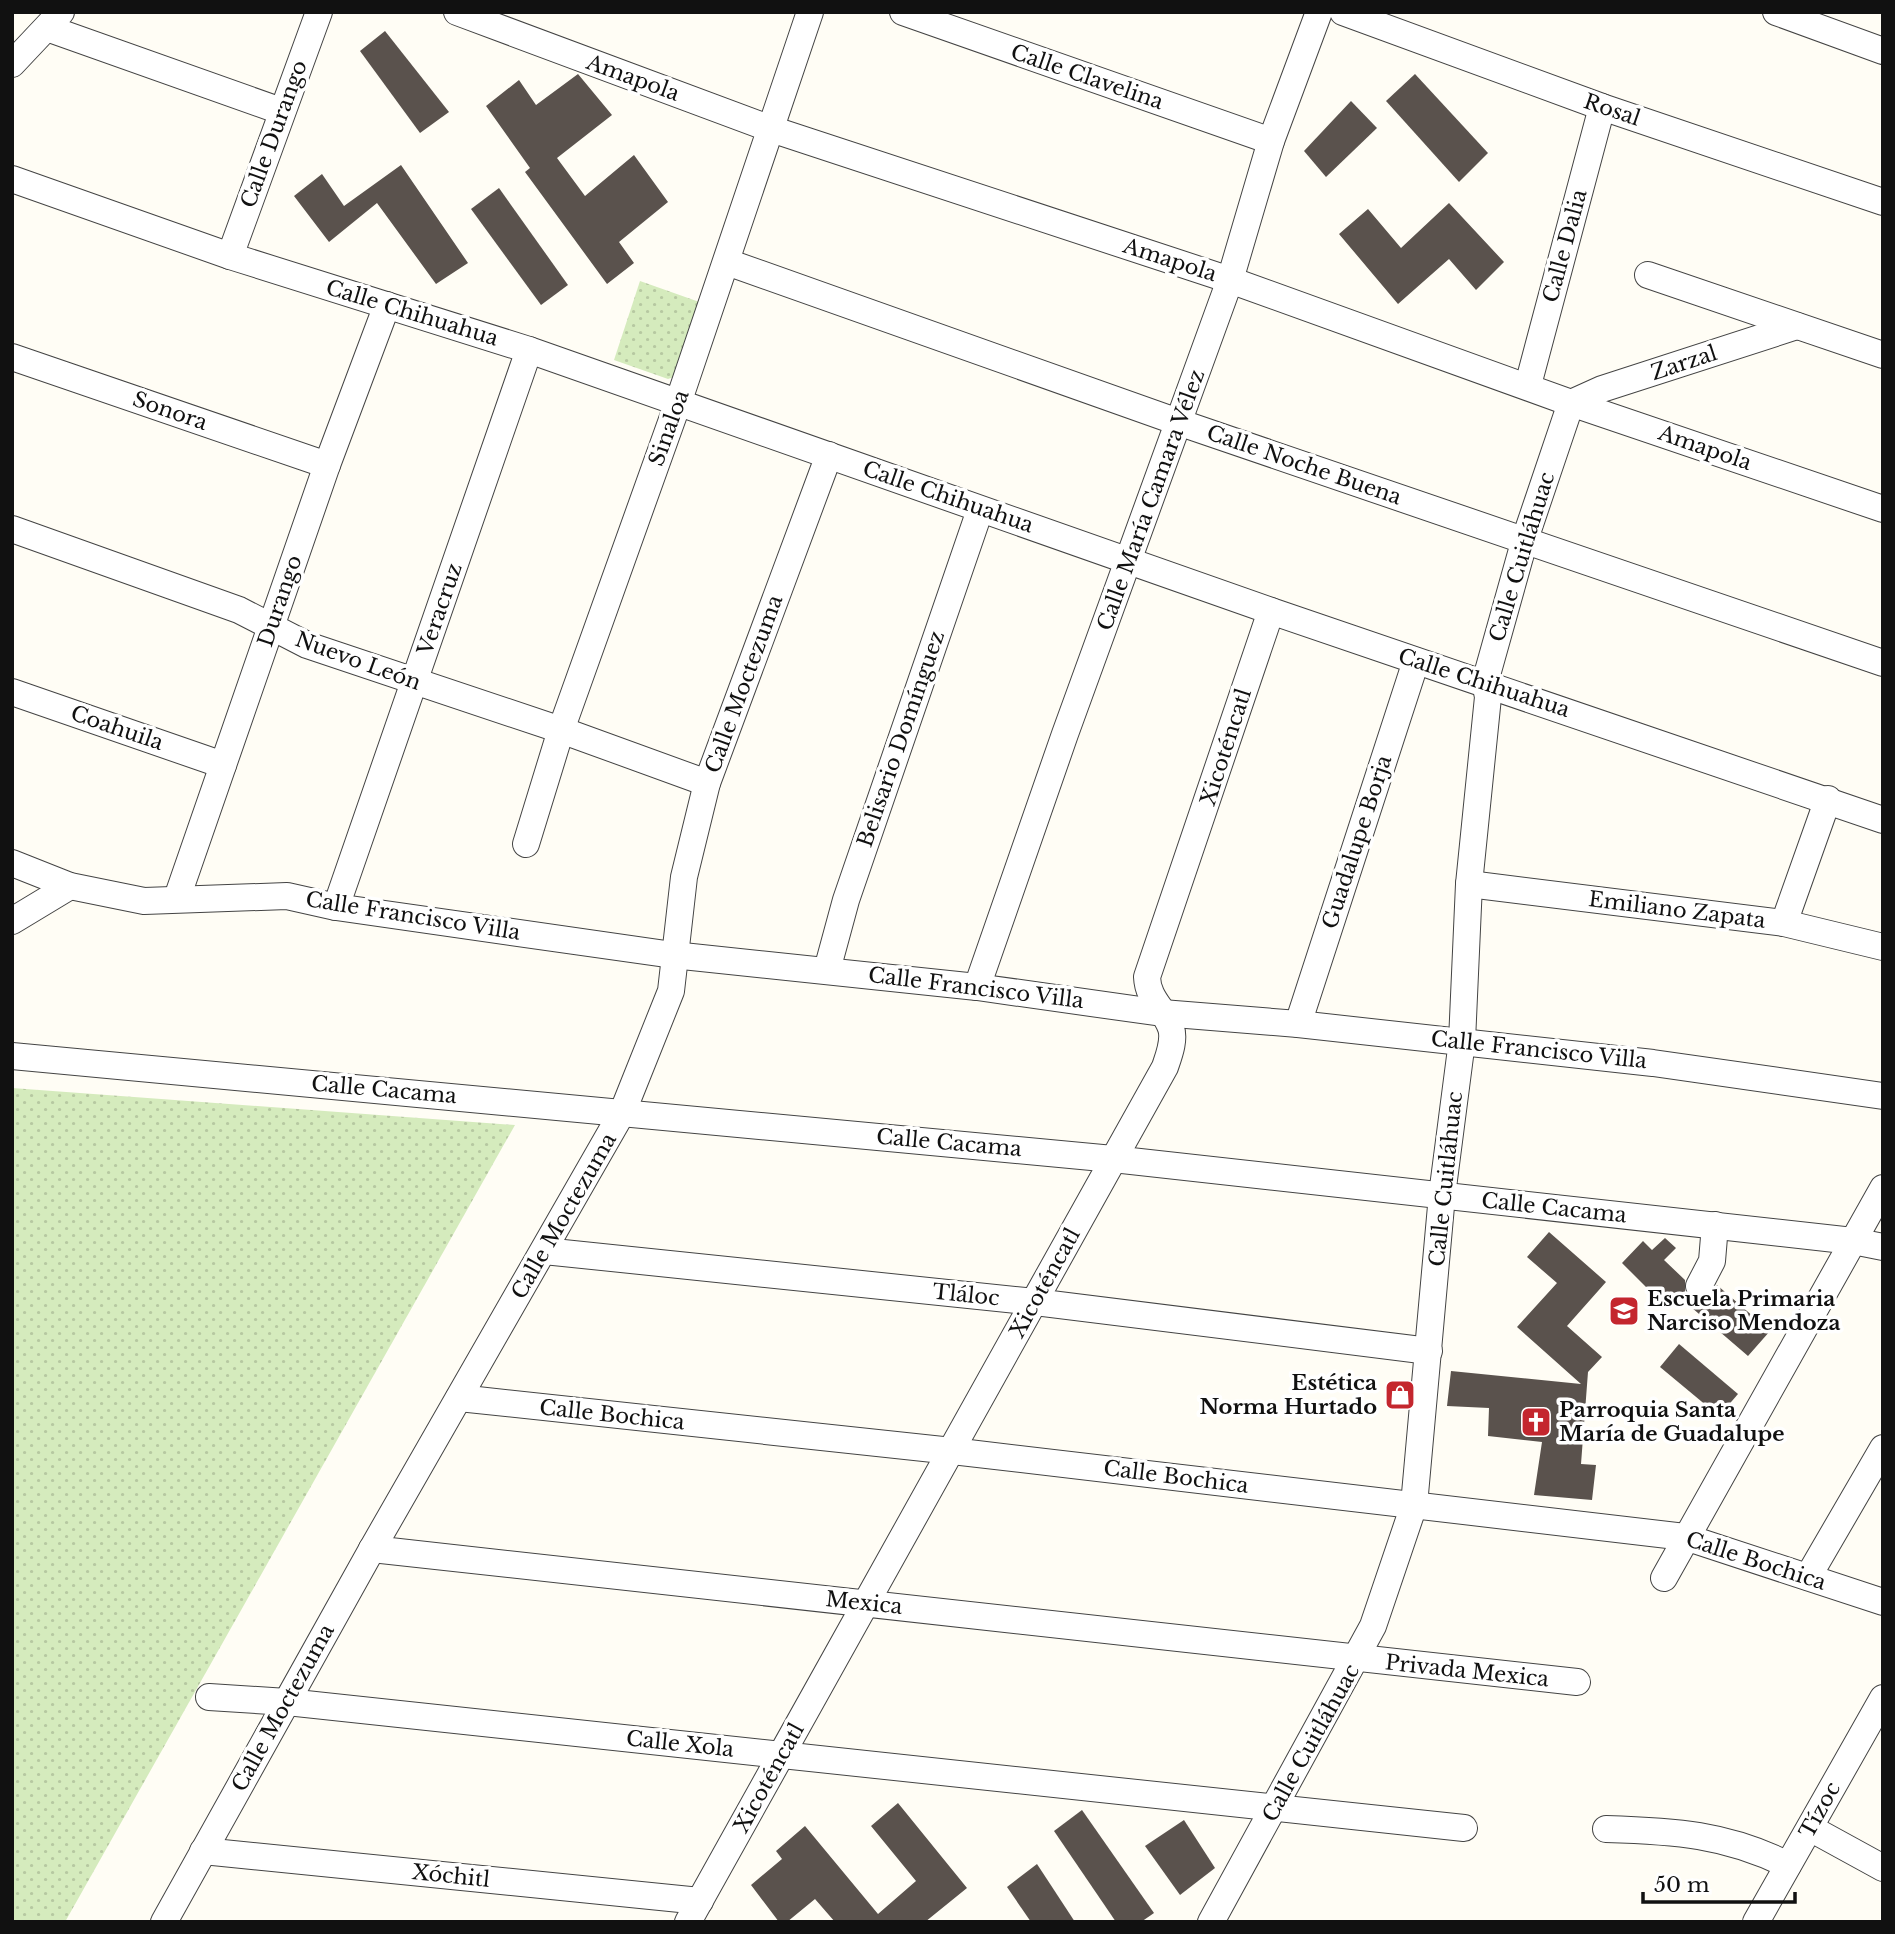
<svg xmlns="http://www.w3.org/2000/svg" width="1895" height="1934" viewBox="0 0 1895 1934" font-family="'Libre Baskerville',serif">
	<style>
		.green { fill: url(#green-dots) }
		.building { fill: #5a524d }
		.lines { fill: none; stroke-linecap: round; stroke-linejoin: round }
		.minor-casing { stroke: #444; stroke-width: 28 }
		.minor { stroke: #fff; stroke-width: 26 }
		.labels { text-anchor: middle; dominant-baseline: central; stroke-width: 7; stroke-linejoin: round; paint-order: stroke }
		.street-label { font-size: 21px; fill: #111; stroke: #fff }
		.poi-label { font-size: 21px; font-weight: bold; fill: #111; stroke: #fff; text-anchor: start }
	</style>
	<defs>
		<pattern id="green-dots" width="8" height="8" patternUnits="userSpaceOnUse" patternTransform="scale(1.75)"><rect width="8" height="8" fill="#d5ebbd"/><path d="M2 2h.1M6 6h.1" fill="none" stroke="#b6c8a1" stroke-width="1.8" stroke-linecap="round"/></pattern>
	</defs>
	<rect width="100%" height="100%" fill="#fffdf5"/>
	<g class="green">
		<polygon points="640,281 705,304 680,375 668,379 614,360"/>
		<polygon points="12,1088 515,1125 65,1922 12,1922"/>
	</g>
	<g class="building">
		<polygon points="385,31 449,112 420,133 360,51"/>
		<polygon points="578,74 612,115 557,158 585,196 634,155 668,202 619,242 634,263 607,284 525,172 530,168 486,106 519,80 536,105"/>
		<polygon points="1415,74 1488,153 1459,182 1386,101"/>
		<polygon points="1351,101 1377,128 1326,177 1304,151"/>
		<polygon points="401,165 468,263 436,284 377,203 329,242 294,196 322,174 344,206"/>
		<polygon points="499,188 568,285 541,305 471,209"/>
		<polygon points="1449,203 1504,262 1476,290 1449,259 1398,304 1339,234 1368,209 1401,248"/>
		<polygon points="1549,1232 1606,1282 1567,1326 1602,1357 1588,1372 1581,1464 1596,1465 1592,1500 1534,1495 1542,1442 1488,1436 1489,1408 1447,1406 1451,1371 1581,1384 1517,1327 1557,1283 1527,1257"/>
		<polygon points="1665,1238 1676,1248 1664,1260 1685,1280 1685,1294 1691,1300 1707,1300 1717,1285 1770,1331 1748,1356 1677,1295 1666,1307 1622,1263 1643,1241 1652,1250"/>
		<polygon points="1679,1344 1738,1394 1719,1416 1660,1367"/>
		<polygon points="898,1803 967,1888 925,1922 835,1922 815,1899 787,1922 779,1922 751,1885 782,1859 776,1851 805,1826 878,1914 916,1881 871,1826"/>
		<polygon points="1082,1810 1154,1913 1141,1922 1116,1922 1054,1831"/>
		<polygon points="1184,1820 1215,1868 1180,1895 1145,1846"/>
		<polygon points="1037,1864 1075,1922 1031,1922 1007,1887"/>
	</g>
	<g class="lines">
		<g class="minor-casing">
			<g id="minor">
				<polyline points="457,12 771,129 1230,280 1571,403 1883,509"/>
				<polyline points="903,12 1271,141"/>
				<polyline points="1343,12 1602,107 1883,202"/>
				<polyline points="1776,12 1883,51"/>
				<polyline points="47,28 281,111"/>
				<polyline points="12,64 61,12"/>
				<polyline points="12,179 230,256 529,350 1271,611 1883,820"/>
				<polyline points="230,256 319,12"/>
				<polyline points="727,262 1178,422 1883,663"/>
				<polyline points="1648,275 1883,355"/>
				<polyline points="12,357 327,465"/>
				<polyline points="1528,385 1602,107"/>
				<polyline points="12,529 239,610 307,645 561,730 707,783"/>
				<polyline points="12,692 223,765"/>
				<polyline points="526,844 561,730 678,403 810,12"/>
				<polyline points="12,863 70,886 144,901 287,896 336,907 673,955 977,987 1162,1013 1298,1024 1653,1063 1883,1096"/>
				<polyline points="1469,884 1784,923 1883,947"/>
				<polyline points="177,898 327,465 387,305"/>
				<polyline points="336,907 529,350"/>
				<polyline points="12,921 70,886"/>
				<polyline points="1784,923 1828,799"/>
				<polyline points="827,970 846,900 980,510"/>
				<polyline points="977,987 1065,734 1230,280 1271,141 1319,12"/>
				<polyline points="1298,1024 1416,661"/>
				<polyline points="12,1056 1113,1159 1853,1241 1883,1247"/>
				<polyline points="544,1251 1035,1302 1429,1351"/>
				<polyline points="1699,1286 1712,1261 1715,1225"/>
				<polyline points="459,1398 952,1451 1685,1537 1883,1602"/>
				<polyline points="372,1549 1577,1682"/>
				<polyline points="1808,1577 1883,1448"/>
				<polyline points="1664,1578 1883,1188"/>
				<polyline points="209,1697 287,1702 1464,1828"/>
				<polyline points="1810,1828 1883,1868"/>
				<path d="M1606,1829C1674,1831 1726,1834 1788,1865"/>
				<polyline points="203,1851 700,1901"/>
				<polyline points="164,1922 372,1549 623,1111 671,991 684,877 707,783 829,455"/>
				<path d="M688,1922L1165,1067C1169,1055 1175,1040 1171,1028C1164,1008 1148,1000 1147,977L1271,611"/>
				<polyline points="1211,1922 1373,1626 1414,1505 1442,1195 1462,1041 1469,884 1488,697 1485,682 1525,539 1571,403 1602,389 1797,326"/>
				<polyline points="1756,1922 1883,1698"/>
			</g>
		</g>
		<use href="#minor" class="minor"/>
	</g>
	<defs>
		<g id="school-square" transform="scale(1.575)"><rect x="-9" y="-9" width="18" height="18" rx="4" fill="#c4262e" stroke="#fff"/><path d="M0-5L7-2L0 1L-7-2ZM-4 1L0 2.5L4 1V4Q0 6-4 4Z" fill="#fff"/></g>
		<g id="shop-square" transform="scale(1.575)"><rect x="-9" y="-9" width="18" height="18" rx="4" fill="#c4262e" stroke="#fff"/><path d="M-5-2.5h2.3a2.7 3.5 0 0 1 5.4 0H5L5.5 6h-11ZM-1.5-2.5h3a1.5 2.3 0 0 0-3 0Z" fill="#fff"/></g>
		<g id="church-square" transform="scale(1.575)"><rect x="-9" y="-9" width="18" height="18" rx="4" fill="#c4262e" stroke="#fff"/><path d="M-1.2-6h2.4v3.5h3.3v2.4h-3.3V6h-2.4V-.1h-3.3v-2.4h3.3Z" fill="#fff"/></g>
	</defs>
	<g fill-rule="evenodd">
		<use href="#school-square" x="1624" y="1311"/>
		<use href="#shop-square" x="1400" y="1395"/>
		<use href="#church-square" x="1536" y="1422"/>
	</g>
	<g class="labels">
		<g class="street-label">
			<text transform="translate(1087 77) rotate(19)">Calle Clavelina</text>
			<text transform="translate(633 78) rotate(20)">Amapola</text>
			<text transform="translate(1612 110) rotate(19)">Rosal</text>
			<text transform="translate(274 134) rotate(-70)">Calle Durango</text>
			<text transform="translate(1565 246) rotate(-75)">Calle Dalia</text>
			<text transform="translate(1170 260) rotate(18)">Amapola</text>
			<text transform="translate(412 313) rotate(17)">Calle Chihuahua</text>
			<text transform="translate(1684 363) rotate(-18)">Zarzal</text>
			<text transform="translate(170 411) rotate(19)">Sonora</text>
			<text transform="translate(669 428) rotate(-70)">Sinaloa</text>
			<text transform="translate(1705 448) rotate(19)">Amapola</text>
			<text transform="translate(1304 465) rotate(19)">Calle Noche Buena</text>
			<text transform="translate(948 497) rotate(19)">Calle Chihuahua</text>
			<text transform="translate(1151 500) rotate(-70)">Calle María Camara Vélez</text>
			<text transform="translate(1522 557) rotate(-73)">Calle Cuitláhuac</text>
			<text transform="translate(280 601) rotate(-71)">Durango</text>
			<text transform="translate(440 609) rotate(-71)">Veracruz</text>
			<text transform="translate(358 661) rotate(20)">Nuevo León</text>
			<text transform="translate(1484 683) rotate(18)">Calle Chihuahua</text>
			<text transform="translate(744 684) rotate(-70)">Calle Moctezuma</text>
			<text transform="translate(117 728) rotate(19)">Coahuila</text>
			<text transform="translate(901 739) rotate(-71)">Belisario Domínguez</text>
			<text transform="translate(1226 747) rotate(-72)">Xicoténcatl</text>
			<text transform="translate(1357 842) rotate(-72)">Guadalupe Borja</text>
			<text transform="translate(1677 910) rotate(7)">Emiliano Zapata</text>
			<text transform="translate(413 916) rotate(9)">Calle Francisco Villa</text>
			<text transform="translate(976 988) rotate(7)">Calle Francisco Villa</text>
			<text transform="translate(1539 1050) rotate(6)">Calle Francisco Villa</text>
			<text transform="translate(384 1090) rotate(5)">Calle Cacama</text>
			<text transform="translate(949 1143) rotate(5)">Calle Cacama</text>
			<text transform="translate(1446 1179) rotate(-84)">Calle Cuitláhuac</text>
			<text transform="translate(1554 1208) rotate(6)">Calle Cacama</text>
			<text transform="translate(564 1216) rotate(-60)">Calle Moctezuma</text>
			<text transform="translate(1045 1283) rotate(-61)">Xicoténcatl</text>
			<text transform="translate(966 1295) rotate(6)">Tláloc</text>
			<text transform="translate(612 1415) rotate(6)">Calle Bochica</text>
			<text transform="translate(1176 1477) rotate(7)">Calle Bochica</text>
			<text transform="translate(1756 1561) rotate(18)">Calle Bochica</text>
			<text transform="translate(864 1603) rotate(6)">Mexica</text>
			<text transform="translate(1467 1671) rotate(6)">Privada Mexica</text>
			<text transform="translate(283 1708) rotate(-61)">Calle Moctezuma</text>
			<text transform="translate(1311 1743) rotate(-61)">Calle Cuitláhuac</text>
			<text transform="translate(680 1744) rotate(6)">Calle Xola</text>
			<text transform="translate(769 1778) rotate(-61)">Xicoténcatl</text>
			<text transform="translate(1820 1810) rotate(-61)">Tízoc</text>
			<text transform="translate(451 1876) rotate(6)">Xóchitl</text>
		</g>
		<g class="poi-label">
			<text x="1647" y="1299">Escuela Primaria<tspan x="1647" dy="24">Narciso Mendoza</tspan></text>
			<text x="1377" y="1383" text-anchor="end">Estética<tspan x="1377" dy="24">Norma Hurtado</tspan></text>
			<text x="1559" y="1410">Parroquia Santa<tspan x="1559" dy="24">María de Guadalupe</tspan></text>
		</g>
	</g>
	<rect width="1895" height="1934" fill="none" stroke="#111111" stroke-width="28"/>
	<path d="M1643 1892v10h152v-10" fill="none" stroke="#111111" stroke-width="3.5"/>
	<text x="1654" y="1892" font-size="21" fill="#111111" stroke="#ffffff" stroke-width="5" paint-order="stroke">50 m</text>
</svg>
